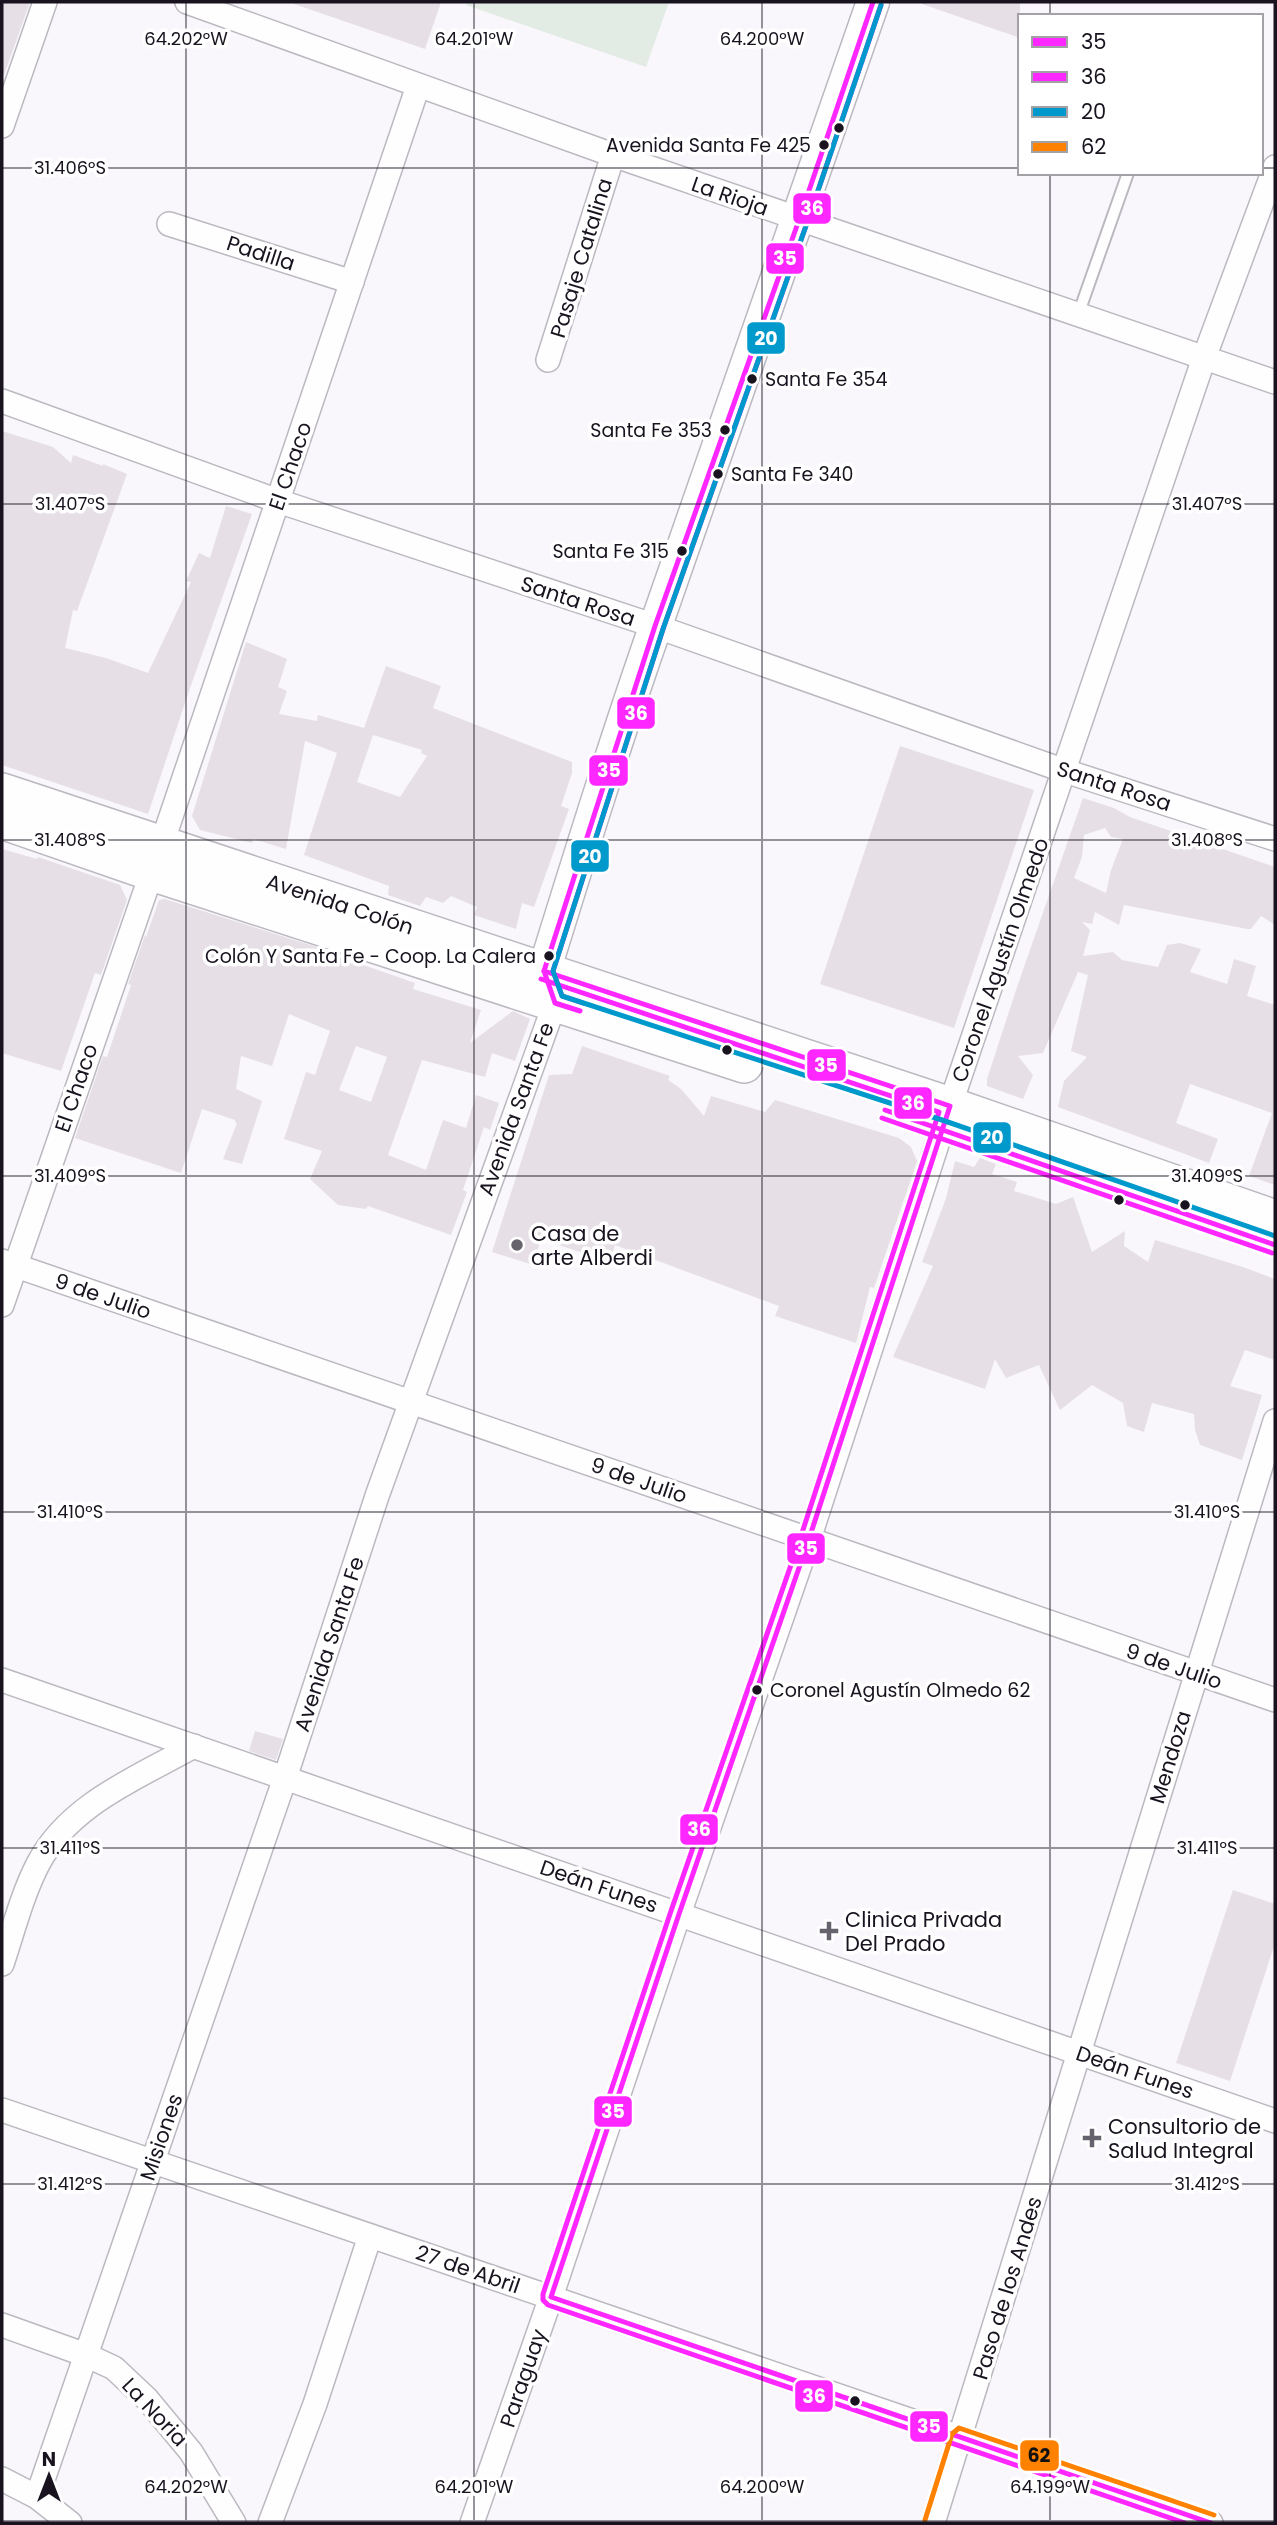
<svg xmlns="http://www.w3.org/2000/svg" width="1277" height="2525" viewBox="0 0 1277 2525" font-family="Poppins,sans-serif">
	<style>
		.green { fill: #e2ece5 }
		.building { fill: #e6dfe6; fill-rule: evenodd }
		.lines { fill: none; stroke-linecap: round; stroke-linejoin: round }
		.service-casing { stroke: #bbb8c0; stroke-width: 14 }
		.minor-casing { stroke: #bbb8c0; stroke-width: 26 }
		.secondary-casing { stroke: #bbb8c0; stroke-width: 35 }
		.primary-casing { stroke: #bbb8c0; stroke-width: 40 }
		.service { stroke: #fefeff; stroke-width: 10 }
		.minor { stroke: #fefeff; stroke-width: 23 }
		.secondary { stroke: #fefeff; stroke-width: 32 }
		.primary { stroke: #fefeff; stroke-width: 37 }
		.bus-1-casing { stroke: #fff; stroke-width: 10 }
		.bus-2-casing { stroke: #fff; stroke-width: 10 }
		.bus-3-casing { stroke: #fff; stroke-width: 10 }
		.bus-4-casing { stroke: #fff; stroke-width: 10 }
		.bus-1 { stroke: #fe27ff; stroke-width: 5 }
		.bus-2 { stroke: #fe27ff; stroke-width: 5 }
		.bus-3 { stroke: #0099cb; stroke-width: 5 }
		.bus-4 { stroke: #ff8100; stroke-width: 5 }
		.ticks { fill: none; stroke: #18131e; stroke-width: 2; stroke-opacity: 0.45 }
		.bus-dot { fill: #18131e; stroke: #fff; stroke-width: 2.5 }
		.poi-dot { fill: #67636c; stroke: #fff; stroke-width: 2.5 }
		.labels { text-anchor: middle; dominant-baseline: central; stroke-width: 7; stroke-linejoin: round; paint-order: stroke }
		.bus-label { font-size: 19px; fill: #18131e; stroke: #fff; text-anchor: end }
		.street-label { font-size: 21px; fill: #18131e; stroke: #fff }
		.poi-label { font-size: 21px; fill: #18131e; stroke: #fff; text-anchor: start }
		.ticks-label { font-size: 18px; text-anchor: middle; fill: #18131e; stroke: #fff; stroke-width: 7; stroke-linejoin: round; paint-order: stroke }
		.line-badge { stroke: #fff; stroke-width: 2.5 }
		.badge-label { font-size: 19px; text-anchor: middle; font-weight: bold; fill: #fff }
		.pale-badge-label { font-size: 19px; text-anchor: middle; font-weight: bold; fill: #111 }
	</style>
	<rect width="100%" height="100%" fill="#f9f7fc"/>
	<polygon class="green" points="467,2 669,2 646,67 466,5"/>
	<g class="building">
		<polygon points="2,2 30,2 4,75 2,75"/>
		<polygon points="295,2 441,2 425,49 294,4"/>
		<polygon points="922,2 1020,2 1020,38 922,4"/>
		<polygon points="2,431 53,447 71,463 73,455 103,466 103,464 127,474 77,611 73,610 65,648 106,658 148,673 191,582 186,581 199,553 210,558 226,506 252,514 190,688 148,814 2,765"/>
		<path d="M246,642L287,659L278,687L287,691L279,714L317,721L318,715L364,728L386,666L441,686L433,708L572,762V773L561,806L569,809L534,907L522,903L516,929L474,915L477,907L451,896L443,903L426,897L420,906L388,895L389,886L304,855L337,753L305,741L286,849L253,839L252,843L200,830L192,816ZM373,735L422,750L421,753L427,756L400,797L357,782Z"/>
		<polygon points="900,746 1034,790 954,1028 820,984"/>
		<path d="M1083,798L1114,808L1130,817L1275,867V925L1261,916L1251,929H1247L1124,905L1119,925L1095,912L1092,924L1082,922L1090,930L1083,956L1113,952L1122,960L1158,967L1167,945L1180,943L1201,949L1190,972L1227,984L1234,959L1256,966L1247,996L1275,1005V1185L1249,1176L1272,1113L1190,1084L1176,1123L1218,1139L1209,1163L1058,1107L1064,1081L1087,1057L1071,1051L1088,975L1078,972L1043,1053L1018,1056L1033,1075L1023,1099L987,1086V1079L1017,987ZM1105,828L1111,837L1123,839L1111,870L1106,893L1074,878L1082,857L1084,835Z"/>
		<polygon points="2,849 37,859 38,857 120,885 127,900 101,975 95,973 61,1071 2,1053"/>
		<path d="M165,899L329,951L352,964V961L415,983L413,989L481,1010L470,1043L513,1011L530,1019L515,1061L492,1053L485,1077L422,1060L388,1155L426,1170L443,1120L466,1128L476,1095L499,1103L490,1130L484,1127L463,1190L467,1192L451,1235L368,1206L366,1209L338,1205L310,1179L322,1151L284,1139L306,1072L315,1075L330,1031L289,1014L272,1066L241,1056L236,1089L262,1101L242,1164L223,1159L237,1123L235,1122V1120L202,1109L181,1173L75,1138L103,1056L107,1057L131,985L128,984L145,935L146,937L159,900ZM356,1046L387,1057L371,1102L339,1090Z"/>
		<polygon points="582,1046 670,1076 668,1080 681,1089 704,1116 711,1096 765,1112 775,1100 899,1138 911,1147 917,1161 874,1288 870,1287 856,1343 775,1316 779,1306 615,1245 610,1262 541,1239 533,1265 492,1252 549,1075 572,1074"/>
		<polygon points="980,1158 996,1164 992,1174 1017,1182 1014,1191 1056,1204 1073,1197 1092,1252 1125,1231 1124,1246 1148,1262 1155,1240 1243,1267 1275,1279 1275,1360 1245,1350 1230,1386 1262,1395 1242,1460 1200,1445 1195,1430 1194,1414 1152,1403 1144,1432 1127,1426 1123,1403 1092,1385 1060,1410 1039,1365 1006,1378 995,1359 985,1389 893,1357 933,1266 922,1262 946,1198 955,1161 974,1167"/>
		<polygon points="255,1731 283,1739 276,1760 249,1751"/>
		<polygon points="1233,1890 1275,1904 1275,1943 1230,2081 1176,2063"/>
	</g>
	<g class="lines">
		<g class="service-casing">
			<polyline id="service" points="1078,315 1128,173"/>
		</g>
		<g class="minor-casing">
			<g id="minor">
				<polyline points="187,2 613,155 1275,382"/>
				<polyline points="2,126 45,2"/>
				<polyline points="169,224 352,282"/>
				<polyline points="548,360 613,155"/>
				<polyline points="2,401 278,501 655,626 1065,771 1275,839"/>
				<polyline points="161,846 418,86"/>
				<polyline points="2,1261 1275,1700"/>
				<polyline points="2,1305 152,872"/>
				<polyline points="2,1680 1275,2121"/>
				<path d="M2,1964C13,1931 22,1895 38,1864C69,1804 139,1777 194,1746"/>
				<polyline points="2,2110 1211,2523"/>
				<polyline points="2,2325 86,2355 114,2368 147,2399 191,2452 234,2523"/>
				<polyline points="2,2479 37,2497 70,2523"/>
				<polyline points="37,2497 285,1778 377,1496 555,1003"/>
				<polyline points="270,2523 315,2404 370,2236"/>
				<polyline points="472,2523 551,2297 679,1914 809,1539 942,1129 1204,358 1275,167"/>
				<path d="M933,2523C1048,2156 1159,1788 1275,1421"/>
			</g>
		</g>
		<g class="secondary-casing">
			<path id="secondary" d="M552,995L544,971C580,855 616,739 656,625C728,417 802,210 873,2"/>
		</g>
		<g class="primary-casing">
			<g id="primary">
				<polyline points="2,792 950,1106 1275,1219"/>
				<polyline points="2,820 152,872 744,1064"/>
			</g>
		</g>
		<use href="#service" class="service"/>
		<use href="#minor" class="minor"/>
		<use href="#secondary" class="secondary"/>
		<use href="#primary" class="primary"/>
		<g class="bus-1-casing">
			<g id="bus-1">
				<polyline points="544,971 950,1106 809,1539 679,1914 551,2297 1211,2523"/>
				<polyline points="580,1011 555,1003 544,971 655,626 799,220 873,2"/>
				<polyline points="885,1110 1275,1245"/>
			</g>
		</g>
		<g class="bus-2-casing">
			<g id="bus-2">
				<polyline points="541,979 939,1112 801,1536 671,1911 543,2294 543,2300 548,2305 1185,2523"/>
				<polyline points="583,1003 562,996 553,971 663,629 807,223 881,5"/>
				<polyline points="882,1118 1272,1253"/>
			</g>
		</g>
		<g class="bus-3-casing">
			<polyline id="bus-3" points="881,5 807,223 663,629 553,971 562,996 945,1121 1275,1236"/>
		</g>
		<g class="bus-4-casing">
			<polyline id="bus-4" points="925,2520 952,2434 959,2428 1214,2515"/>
		</g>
		<use href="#bus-1" class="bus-1"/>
		<use href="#bus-2" class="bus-2"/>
		<use href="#bus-3" class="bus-3"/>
		<use href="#bus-4" class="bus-4"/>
	</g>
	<path class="ticks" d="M186,2V2523M474,2V2523M762,2V2523M1050,2V16M2,168H1020M1261,168H1275M1050,173V2523M2,504H1275M2,840H1275M2,1176H1275M2,1512H1275M2,1848H1275M2,2184H1275M2,2521H1275"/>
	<g class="bus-dot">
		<circle cx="839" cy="128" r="6"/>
		<circle cx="824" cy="145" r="6"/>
		<circle cx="752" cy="379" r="6"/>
		<circle cx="725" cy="430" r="6"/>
		<circle cx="718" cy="474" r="6"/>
		<circle cx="682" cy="551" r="6"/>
		<circle cx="549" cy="956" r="6"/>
		<circle cx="727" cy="1050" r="6"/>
		<circle cx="1119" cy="1200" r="6"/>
		<circle cx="1185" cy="1205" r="6"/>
		<circle cx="757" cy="1690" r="6"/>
		<circle cx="855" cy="2401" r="6"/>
	</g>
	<g class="poi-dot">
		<circle cx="517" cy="1245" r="7"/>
		<path d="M825.5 1920.5h7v7h7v7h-7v7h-7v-7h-7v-7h7z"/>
		<path d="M1088.5 2127.5h7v7h7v7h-7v7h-7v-7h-7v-7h7z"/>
	</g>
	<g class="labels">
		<g class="bus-label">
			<text x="811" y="145">Avenida Santa Fe 425</text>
			<text x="765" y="379" text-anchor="start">Santa Fe 354</text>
			<text x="712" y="430">Santa Fe 353</text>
			<text x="731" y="474" text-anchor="start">Santa Fe 340</text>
			<text x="669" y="551">Santa Fe 315</text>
			<text x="536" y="956">Colón Y Santa Fe - Coop. La Calera</text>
			<text x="770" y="1690" text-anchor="start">Coronel Agustín Olmedo 62</text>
		</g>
		<g class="street-label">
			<text transform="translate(730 196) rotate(19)">La Rioja</text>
			<text transform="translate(261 253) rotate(18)">Padilla</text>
			<text transform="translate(581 258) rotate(-73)">Pasaje Catalina</text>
			<text transform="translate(290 466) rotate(-71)">El Chaco</text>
			<text transform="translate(578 601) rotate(18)">Santa Rosa</text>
			<text transform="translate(1114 786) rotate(18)">Santa Rosa</text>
			<text transform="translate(340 904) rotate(18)">Avenida Colón</text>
			<text transform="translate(1000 960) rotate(-71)">Coronel Agustín Olmedo</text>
			<text transform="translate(76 1088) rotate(-71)">El Chaco</text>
			<text transform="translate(516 1109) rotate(-70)">Avenida Santa Fe</text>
			<text transform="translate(103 1296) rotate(19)">9 de Julio</text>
			<text transform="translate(639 1480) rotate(19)">9 de Julio</text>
			<text transform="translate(329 1644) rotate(-72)">Avenida Santa Fe</text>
			<text transform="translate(1174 1666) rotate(19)">9 de Julio</text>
			<text transform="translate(1170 1757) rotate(-73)">Mendoza</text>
			<text transform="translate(599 1886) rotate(19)">Deán Funes</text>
			<text transform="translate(1135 2072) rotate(19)">Deán Funes</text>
			<text transform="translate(161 2137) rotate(-71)">Misiones</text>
			<text transform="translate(468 2269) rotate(19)">27 de Abril</text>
			<text transform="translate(1007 2288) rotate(-73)">Paso de los Andes</text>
			<text transform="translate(523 2378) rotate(-71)">Paraguay</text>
			<text transform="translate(155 2412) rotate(47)">La Noria</text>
		</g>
		<g class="poi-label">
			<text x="531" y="1233">Casa de<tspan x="531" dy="24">arte Alberdi</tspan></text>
			<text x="845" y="1919">Clinica Privada<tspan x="845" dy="24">Del Prado</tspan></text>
			<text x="1108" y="2126">Consultorio de<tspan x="1108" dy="24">Salud Integral</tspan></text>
		</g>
	</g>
	<g class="ticks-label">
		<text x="186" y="45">64.202°W</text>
		<text x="474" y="45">64.201°W</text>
		<text x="762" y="45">64.200°W</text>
		<text x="70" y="174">31.406°S</text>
		<text x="70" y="510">31.407°S</text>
		<text x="1207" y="510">31.407°S</text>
		<text x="70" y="846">31.408°S</text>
		<text x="1207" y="846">31.408°S</text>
		<text x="70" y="1182">31.409°S</text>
		<text x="1207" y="1182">31.409°S</text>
		<text x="70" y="1518">31.410°S</text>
		<text x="1207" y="1518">31.410°S</text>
		<text x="70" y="1854">31.411°S</text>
		<text x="1207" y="1854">31.411°S</text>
		<text x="70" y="2190">31.412°S</text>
		<text x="1207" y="2190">31.412°S</text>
		<text x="186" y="2493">64.202°W</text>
		<text x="474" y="2493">64.201°W</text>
		<text x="762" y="2493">64.200°W</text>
		<text x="1050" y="2493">64.199°W</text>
	</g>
	<g class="line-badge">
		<rect x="792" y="192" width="40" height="33" rx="7" fill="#fe27ff"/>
		<rect x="765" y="242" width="40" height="33" rx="7" fill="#fe27ff"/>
		<rect x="746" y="321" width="40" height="34" rx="7" fill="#0099cb"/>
		<rect x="616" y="696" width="40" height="34" rx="7" fill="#fe27ff"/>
		<rect x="588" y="754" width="41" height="33" rx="7" fill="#fe27ff"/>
		<rect x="570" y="839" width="40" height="34" rx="7" fill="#0099cb"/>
		<rect x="806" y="1048" width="41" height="34" rx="7" fill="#fe27ff"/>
		<rect x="893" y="1086" width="40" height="34" rx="7" fill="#fe27ff"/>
		<rect x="972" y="1121" width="40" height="33" rx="7" fill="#0099cb"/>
		<rect x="786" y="1532" width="40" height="33" rx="7" fill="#fe27ff"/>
		<rect x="679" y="1813" width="40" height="33" rx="7" fill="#fe27ff"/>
		<rect x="593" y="2095" width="40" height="33" rx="7" fill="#fe27ff"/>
		<rect x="794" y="2379" width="40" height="34" rx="7" fill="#fe27ff"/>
		<rect x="909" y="2410" width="40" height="33" rx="7" fill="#fe27ff"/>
		<rect x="1019" y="2439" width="41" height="33" rx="7" fill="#ff8100"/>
	</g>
	<g class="badge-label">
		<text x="812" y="215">36</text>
		<text x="785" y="265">35</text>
		<text x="766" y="345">20</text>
		<text x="636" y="720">36</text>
		<text x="609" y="777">35</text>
		<text x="590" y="863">20</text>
		<text x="826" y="1072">35</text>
		<text x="913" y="1110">36</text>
		<text x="992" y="1144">20</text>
		<text x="806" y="1555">35</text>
		<text x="699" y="1836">36</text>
		<text x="613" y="2118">35</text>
		<text x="814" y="2403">36</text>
		<text x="929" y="2433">35</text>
	</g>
	<g class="pale-badge-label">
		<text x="1039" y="2462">62</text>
	</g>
	<rect width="1277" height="2525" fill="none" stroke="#18131e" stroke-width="7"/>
	<rect x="1018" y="14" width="245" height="161" fill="#ffffff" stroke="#a3a1a5" stroke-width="2"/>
	<rect x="1032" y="37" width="35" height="10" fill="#fe27ff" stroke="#a3a1a5" stroke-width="2"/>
	<text x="1081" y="49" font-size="21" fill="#18131e">35</text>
	<rect x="1032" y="72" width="35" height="10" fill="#fe27ff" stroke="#a3a1a5" stroke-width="2"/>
	<text x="1081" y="84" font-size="21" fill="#18131e">36</text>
	<rect x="1032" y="107" width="35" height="10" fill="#0099cb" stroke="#a3a1a5" stroke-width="2"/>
	<text x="1081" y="119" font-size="21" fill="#18131e">20</text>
	<rect x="1032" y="142" width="35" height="10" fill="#ff8100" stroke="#a3a1a5" stroke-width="2"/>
	<text x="1081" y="154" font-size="21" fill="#18131e">62</text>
	<g transform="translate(49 2476)" stroke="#ffffff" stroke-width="5" paint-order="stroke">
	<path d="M0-5L12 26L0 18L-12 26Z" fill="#18131e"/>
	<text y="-10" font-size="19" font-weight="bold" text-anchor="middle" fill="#18131e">N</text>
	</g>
</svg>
